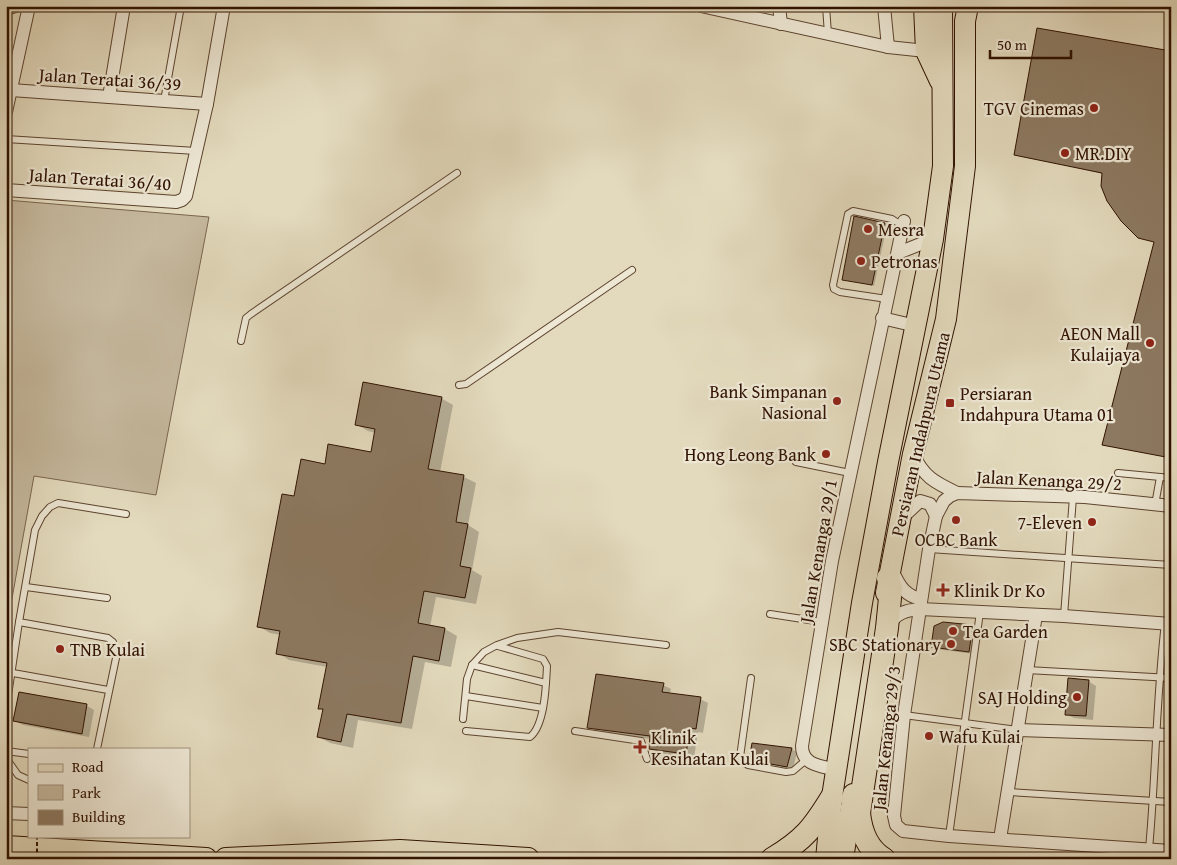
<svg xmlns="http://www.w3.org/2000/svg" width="1177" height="865" viewBox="0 0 1177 865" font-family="'Gentium Book Plus',serif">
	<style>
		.green { fill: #c5b89d; stroke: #7a654e }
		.shadow { fill: #0003 }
		.building { fill: #8d7a62; stroke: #301200 }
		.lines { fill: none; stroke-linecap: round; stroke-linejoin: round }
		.lane-casing { stroke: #5d442f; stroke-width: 8 }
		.street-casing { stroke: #5d442f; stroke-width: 14 }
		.primary-casing { stroke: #301200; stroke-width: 22 }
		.highway-casing { stroke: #301200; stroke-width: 24 }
		.lane { stroke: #ede7d4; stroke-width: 6 }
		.street { stroke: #ede7d4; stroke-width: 12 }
		.primary { stroke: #e3dabd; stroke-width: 20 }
		.highway { stroke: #e3dabd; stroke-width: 22 }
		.path-bridge { stroke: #301200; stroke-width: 2; stroke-dasharray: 4 2.5; stroke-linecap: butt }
		.poi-dot { fill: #8f2418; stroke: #ede7d4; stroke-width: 2 }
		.labels { text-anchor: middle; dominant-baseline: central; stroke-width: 4.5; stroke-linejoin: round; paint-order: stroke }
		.street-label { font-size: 18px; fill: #301200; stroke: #ede7d4 }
		.poi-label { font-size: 18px; fill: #301200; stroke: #ede7d4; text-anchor: start }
	</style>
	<rect width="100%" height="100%" fill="#e3dabd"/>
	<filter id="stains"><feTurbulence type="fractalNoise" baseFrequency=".004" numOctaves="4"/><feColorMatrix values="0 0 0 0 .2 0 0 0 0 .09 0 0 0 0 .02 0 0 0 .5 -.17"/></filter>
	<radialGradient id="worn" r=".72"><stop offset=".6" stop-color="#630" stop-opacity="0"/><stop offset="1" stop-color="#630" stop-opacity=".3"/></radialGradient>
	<polygon class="green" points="6,200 209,217 156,495 34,476 6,632"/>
	<g class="shadow">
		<polygon points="1171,53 1171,458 1104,444 1156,242 1103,174 1016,154"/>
		<polygon points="885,224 887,225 874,286 846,280"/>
		<polygon points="441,398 453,405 440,472 464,477 476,483 468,525 479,532 472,570 482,576 476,604 436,597 430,627 445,629 457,636 451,667 425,662 412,729 358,720 353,748 330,743 319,737 324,710 320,708 327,667 289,660 278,653 281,635 270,633 258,626 295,497 326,465 372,453 376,433 368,431 356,424"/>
		<polygon points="973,626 977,629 974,654 937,649 932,646"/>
		<polygon points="1088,681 1096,686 1093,720 1074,718 1066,714"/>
		<polygon points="663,685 671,689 670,694 700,699 708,703 703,733 698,732 694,758 658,753 650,748 651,739 597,732 589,727"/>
		<polygon points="87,706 94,710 89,737 23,725 15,721"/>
		<polygon points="791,749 797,752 793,769 756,762 750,759"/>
	</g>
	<g class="building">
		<polygon points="1037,28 1171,51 1171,458 1102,445 1154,242 1138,238 1121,221 1107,201 1101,186 1102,173 1014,155"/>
		<polygon points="854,216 885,223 872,285 842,280"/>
		<polygon points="363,382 442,397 428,469 464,475 456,522 468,524 460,566 471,568 465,598 424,591 418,623 445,628 439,661 413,656 401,723 347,714 341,742 317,737 323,709 318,709 327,663 276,654 280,631 257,627 282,494 294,496 301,459 325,464 328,444 371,452 375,429 355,425"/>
		<polygon points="943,622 973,625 969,652 931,647 934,626"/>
		<polygon points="596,674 664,683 662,692 701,697 696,729 690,728 686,754 649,749 650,736 587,728"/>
		<polygon points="1068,678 1089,680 1086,716 1065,715"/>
		<polygon points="19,692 87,704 82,734 13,721"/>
		<polygon points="752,743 792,748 787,767 749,760"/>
	</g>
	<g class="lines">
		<g class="lane-casing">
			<g id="lane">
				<polyline points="826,6 828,34"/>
				<polyline points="164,101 181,6"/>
				<polyline points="6,139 196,151"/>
				<polyline points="887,299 840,292 834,289 833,285 848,214 853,211 892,219 903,226"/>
				<polyline points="241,341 246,318 251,314 457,173"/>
				<polyline points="459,385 466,384 632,270"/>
				<polyline points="796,462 850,473"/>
				<polyline points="1118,473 1171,478"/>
				<polyline points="1155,505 1160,477"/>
				<polyline points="929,549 1171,565"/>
				<polyline points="26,587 107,598"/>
				<polyline points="770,614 822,622"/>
				<polyline points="1064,616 1073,497"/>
				<polyline points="472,665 546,683"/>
				<polyline points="1027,670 1171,678"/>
				<polyline points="13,673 108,690"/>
				<polyline points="751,678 740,757 743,762 748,765 786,772 793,771 806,760"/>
				<polyline points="466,696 543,708"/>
				<polyline points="6,709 19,622"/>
				<polyline points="904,715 1018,730"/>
				<polyline points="463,719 467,679 472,665 484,652 497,645 517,638 558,632 666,645"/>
				<path d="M466,731L530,737C545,725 546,685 547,666L543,659L498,646"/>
				<polyline points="575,731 641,741 647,759"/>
				<polyline points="97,749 116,658 113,642 108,638 19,622 35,530 42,516 50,507 58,503 126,514"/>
				<polyline points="6,751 29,754"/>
				<polyline points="6,758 18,775 29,780"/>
				<polyline points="1008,792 1171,802"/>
				<polyline points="949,836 980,612"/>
				<path d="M1149,849C1156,774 1156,698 1165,623"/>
			</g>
		</g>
		<g class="street-casing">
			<g id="street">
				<polyline points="701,6 888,47 926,51"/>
				<polyline points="779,6 781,24"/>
				<polyline points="884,6 888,47"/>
				<polyline points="6,9 15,6"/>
				<polyline points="11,90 207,104"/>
				<polyline points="109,97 124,6"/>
				<polyline points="6,112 29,6"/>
				<polyline points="6,190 176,202 182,200 186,196 207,104 224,6"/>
				<polyline points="898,253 933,239"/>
				<polyline points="882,318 916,326"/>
				<path d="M913,454C924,477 934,482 957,493"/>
				<polyline points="1171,506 1085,497 957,493 950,496 944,501 936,516 929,549 904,715 894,816 896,825 903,831 949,836 1171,851"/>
				<polyline points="903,517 920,501 930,504 936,516"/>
				<path d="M894,574C900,587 906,596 921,599"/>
				<path d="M888,626C896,613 906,610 920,609L1064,616L1171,624"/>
				<polyline points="1018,730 1171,735"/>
				<path d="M837,770C822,766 802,766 802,746L832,561L904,221"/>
				<polyline points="6,813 29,814"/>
				<polyline points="1000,839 1036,615"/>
			</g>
		</g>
		<g class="primary-casing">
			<g id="primary">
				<polyline points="924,6 926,51 940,81"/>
				<polyline points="886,593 913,454 946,319 965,166 965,21 968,6"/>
				<polyline points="826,859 832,797 862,603 888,462 933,239 943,166 942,6"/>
				<polyline points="843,859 853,794"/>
			</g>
		</g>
		<g class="highway-casing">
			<g id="highway">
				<polyline points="6,847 206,859"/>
				<polyline points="226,859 400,851 528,859"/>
				<path d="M772,859C804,840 813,828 832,797"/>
				<path d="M884,859C867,849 861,832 859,813L887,628L891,588L888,578"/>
			</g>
		</g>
		<use href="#lane" class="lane"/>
		<use href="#street" class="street"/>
		<use href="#primary" class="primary"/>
		<use href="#highway" class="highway"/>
		<polyline class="path-bridge" points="37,859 37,836"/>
	</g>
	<g class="poi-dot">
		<circle cx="1094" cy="108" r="5"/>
		<circle cx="1065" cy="153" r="5"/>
		<circle cx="868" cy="229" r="5"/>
		<circle cx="861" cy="261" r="5"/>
		<circle cx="1150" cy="343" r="5"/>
		<circle cx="837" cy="401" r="5"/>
		<rect x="945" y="398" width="10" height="10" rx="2.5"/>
		<circle cx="826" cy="454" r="5"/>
		<circle cx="956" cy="520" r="5"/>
		<circle cx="1092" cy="522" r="5"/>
		<path d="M940.5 582.5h5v5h5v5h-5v5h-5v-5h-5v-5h5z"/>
		<circle cx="953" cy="631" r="5"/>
		<circle cx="951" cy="644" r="5"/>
		<circle cx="60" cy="649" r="5"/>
		<circle cx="1077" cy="697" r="5"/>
		<circle cx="929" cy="736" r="5"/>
		<path d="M637.5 739.5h5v5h5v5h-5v5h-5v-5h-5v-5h5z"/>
	</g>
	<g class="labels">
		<g class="street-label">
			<text transform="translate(110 79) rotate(4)">Jalan Teratai 36/39</text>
			<text transform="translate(100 179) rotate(4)">Jalan Teratai 36/40</text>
			<text transform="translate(920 434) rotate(-77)">Persiaran Indahpura Utama</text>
			<text transform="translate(1049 480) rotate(3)">Jalan Kenanga 29/2</text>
			<text transform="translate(818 551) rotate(-80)">Jalan Kenanga 29/1</text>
			<text transform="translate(886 738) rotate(-84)">Jalan Kenanga 29/3</text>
		</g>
		<g class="poi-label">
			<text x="1084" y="108" text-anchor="end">TGV Cinemas</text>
			<text x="1075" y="153">MR.DIY</text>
			<text x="878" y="229">Mesra</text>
			<text x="871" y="261">Petronas</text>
			<text x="1140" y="333" text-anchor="end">AEON Mall<tspan x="1140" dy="21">Kulaijaya</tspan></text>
			<text x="827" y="391" text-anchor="end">Bank Simpanan<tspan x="827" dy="21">Nasional</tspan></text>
			<text x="960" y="393">Persiaran<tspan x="960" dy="21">Indahpura Utama 01</tspan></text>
			<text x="816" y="454" text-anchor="end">Hong Leong Bank</text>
			<text x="1082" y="522" text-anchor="end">7-Eleven</text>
			<text x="956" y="539" text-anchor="middle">OCBC Bank</text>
			<text x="954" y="590">Klinik Dr Ko</text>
			<text x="963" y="631">Tea Garden</text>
			<text x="941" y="644" text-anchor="end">SBC Stationary</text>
			<text x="70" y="649">TNB Kulai</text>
			<text x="1067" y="697" text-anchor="end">SAJ Holding</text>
			<text x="939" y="736">Wafu Kulai</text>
			<text x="651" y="737">Klinik<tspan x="651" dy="21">Kesihatan Kulai</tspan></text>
		</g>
	</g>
	<rect width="1177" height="865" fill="none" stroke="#e3dabd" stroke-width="25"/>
	<rect x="8" y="8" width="1162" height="850" fill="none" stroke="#301200" stroke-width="2.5"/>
	<rect x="12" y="12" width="1152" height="840" fill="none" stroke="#301200"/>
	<rect x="28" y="748" width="162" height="90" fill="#ede7d4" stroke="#a1927f"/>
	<rect x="38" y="764" width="25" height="8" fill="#e3dabd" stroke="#a1927f"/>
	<text x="72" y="772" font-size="15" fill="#301200">Road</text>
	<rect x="38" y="785" width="25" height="15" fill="#c5b89d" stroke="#a1927f"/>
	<text x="72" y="798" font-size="15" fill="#301200">Park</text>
	<rect x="38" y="810" width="25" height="15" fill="#8d7a62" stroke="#a1927f"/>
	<text x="72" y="822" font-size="15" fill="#301200">Building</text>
	<path d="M990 50v8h81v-8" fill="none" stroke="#301200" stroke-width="2.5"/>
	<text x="997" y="50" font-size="15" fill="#301200" stroke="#ede7d4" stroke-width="4" paint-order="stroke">50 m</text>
	<rect width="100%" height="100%" filter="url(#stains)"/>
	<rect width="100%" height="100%" fill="url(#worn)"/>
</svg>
